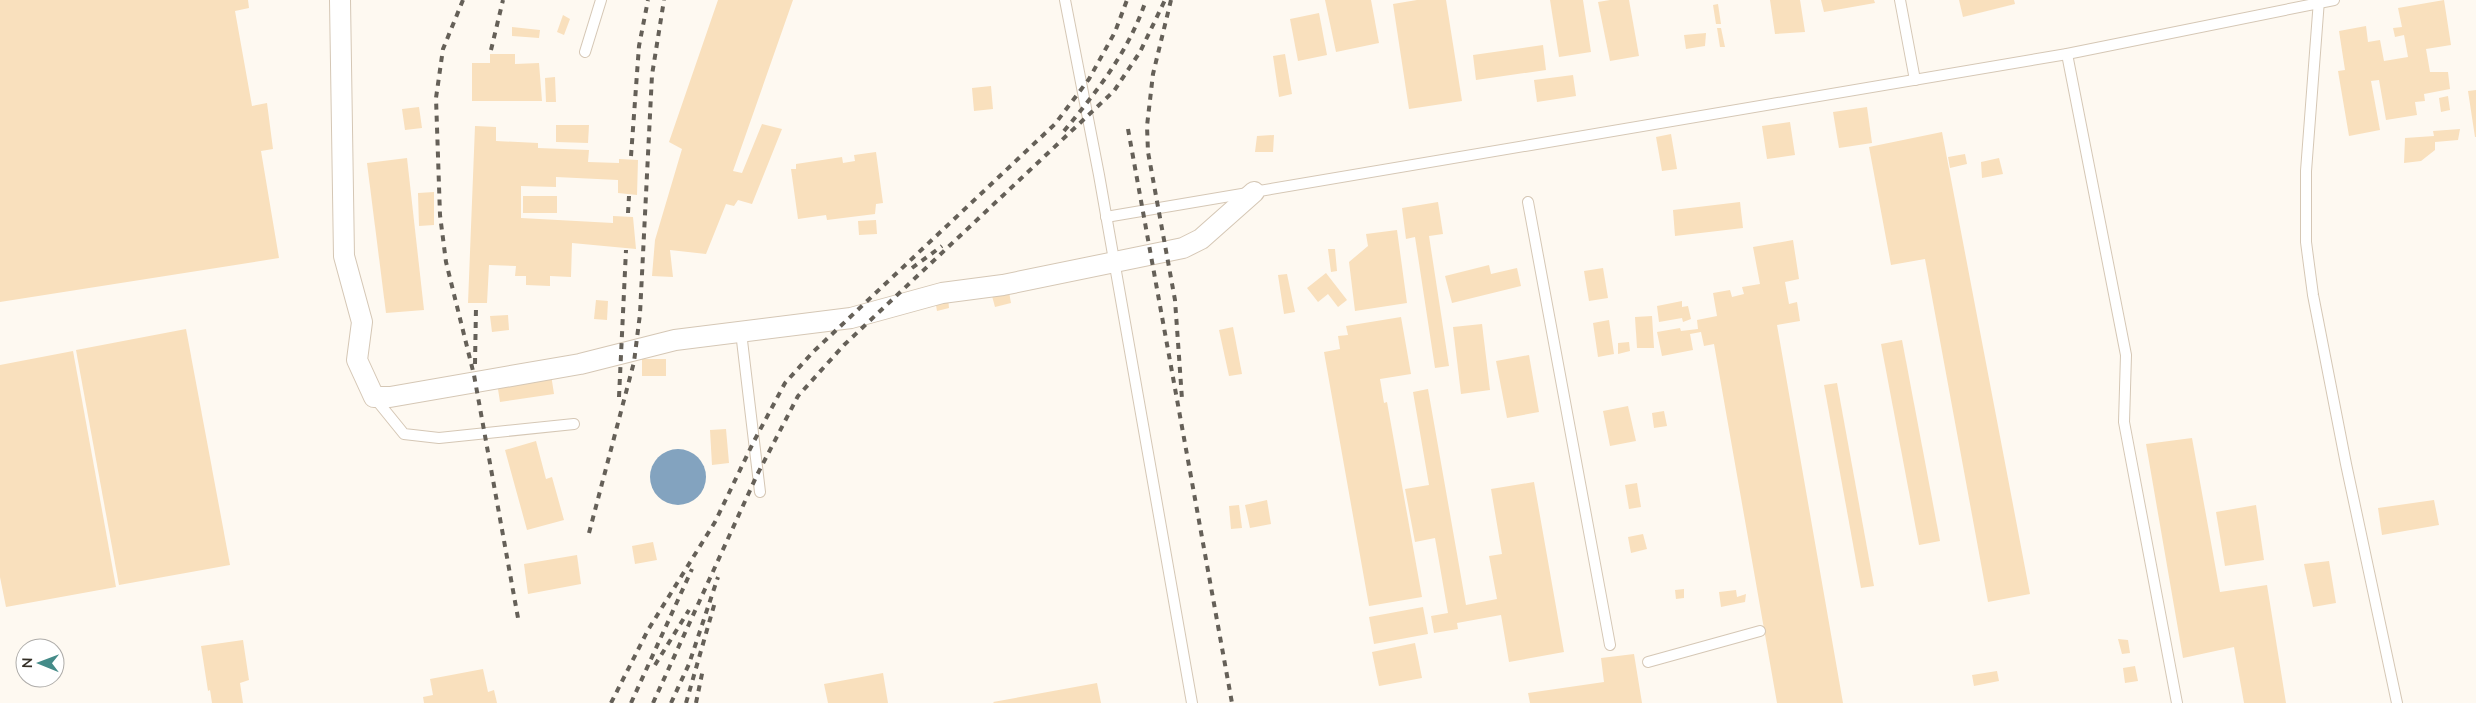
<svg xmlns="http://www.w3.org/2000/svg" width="2476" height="703" viewBox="0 0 2476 703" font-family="Mulish,sans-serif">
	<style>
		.water { fill: #83a3bf }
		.building { fill: #f9e0bd }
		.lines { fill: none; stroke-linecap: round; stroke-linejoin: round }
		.lane-casing { stroke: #d5c7b5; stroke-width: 12 }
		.street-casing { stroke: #d5c7b5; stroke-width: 22 }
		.lane { stroke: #fff; stroke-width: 10 }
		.street { stroke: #fff; stroke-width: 20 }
		.rail { stroke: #656058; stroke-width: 4; stroke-dasharray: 6 6; stroke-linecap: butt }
	</style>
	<rect width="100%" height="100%" fill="#fef9f1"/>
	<circle class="water" cx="678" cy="477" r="28"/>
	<g class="building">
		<polygon points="0,0 248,0 249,8 235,11 252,106 267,103 273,149 261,151 279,258 0,302"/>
		<polygon points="718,0 793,0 733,171 742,173 762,124 782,129 752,204 738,200 734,206 726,204 706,254 670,250 673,277 652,276 655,240 682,149 669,142"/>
		<polygon points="1325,0 1371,0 1379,43 1336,52"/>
		<polygon points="1417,0 1446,0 1462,101 1409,109 1393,4"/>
		<polygon points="1550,0 1583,0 1591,52 1559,57"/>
		<polygon points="1610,0 1629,0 1639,56 1610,61 1598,2"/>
		<polygon points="1770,0 1800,0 1805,32 1775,34"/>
		<polygon points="1821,0 1874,0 1875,3 1824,12"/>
		<polygon points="1959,0 2014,0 2015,4 1963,17"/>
		<polygon points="2444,0 2451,45 2426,49 2430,72 2448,72 2450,89 2424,94 2425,101 2415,102 2417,115 2386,120 2379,80 2371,81 2380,130 2349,136 2338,71 2345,70 2339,31 2366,26 2368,42 2380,40 2384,61 2408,57 2404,35 2395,37 2393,28 2402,27 2398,8"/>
		<polygon points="1718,4 1721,24 1716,24 1713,5"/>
		<polygon points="1319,13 1327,55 1298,61 1290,19"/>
		<polygon points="563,15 570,19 564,35 557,32"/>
		<polygon points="512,27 540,30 539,38 512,36"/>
		<polygon points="1717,28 1721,28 1725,47 1720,47"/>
		<polygon points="1706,33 1705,46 1686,49 1684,35"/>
		<polygon points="1543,45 1546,70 1476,80 1473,55"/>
		<polygon points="490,54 515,54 515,64 539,63 542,101 472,101 472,63 490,63"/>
		<polygon points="1285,54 1292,94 1279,97 1273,56"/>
		<polygon points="1573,75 1576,96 1537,102 1534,80"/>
		<polygon points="555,77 556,102 546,102 545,78"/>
		<polygon points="991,86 993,109 974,111 972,88"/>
		<polygon points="2476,90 2476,137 2475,137 2468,91"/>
		<polygon points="2448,96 2450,110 2441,112 2439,98"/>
		<polygon points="419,107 422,128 405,130 402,109"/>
		<polygon points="1867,107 1872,143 1839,148 1833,112"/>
		<polygon points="1790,122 1795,155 1767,159 1762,126"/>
		<polygon points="556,125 589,125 588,143 556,142"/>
		<polygon points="475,126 496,127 496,141 538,143 538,148 589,150 588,162 619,163 619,159 638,160 637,195 618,193 618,180 556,177 556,187 521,186 521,218 613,223 613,216 633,217 636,249 572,243 571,277 550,276 550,286 526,285 526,276 515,276 516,266 489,265 487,303 468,303"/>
		<polygon points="2460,129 2458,140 2435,142 2435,150 2421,161 2404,163 2405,138 2434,136 2433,131"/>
		<polygon points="1942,132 2030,594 1988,602 1925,259 1891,265 1869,147"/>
		<polygon points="1671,134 1677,169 1662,171 1656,137"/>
		<polygon points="1274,135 1273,152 1255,152 1257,136"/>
		<polygon points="876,152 883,203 876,204 875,214 827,220 826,215 798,219 791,169 796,169 796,164 842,157 843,163 855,161 854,155"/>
		<polygon points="1965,154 1967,164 1950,168 1948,157"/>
		<polygon points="407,158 424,310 386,313 367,163"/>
		<polygon points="1999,158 2003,174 1982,178 1981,162"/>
		<polygon points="434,192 434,225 419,226 418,193"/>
		<rect x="523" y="196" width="34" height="17"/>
		<polygon points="1438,202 1443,234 1429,236 1449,366 1435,368 1415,237 1406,239 1402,208"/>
		<polygon points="1740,202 1743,228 1675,236 1673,210"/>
		<polygon points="876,220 877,234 859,235 858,221"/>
		<polygon points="1397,230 1407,303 1355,311 1349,262 1368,246 1366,234"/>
		<polygon points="1793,240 1799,279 1785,282 1789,304 1797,302 1800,321 1777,325 1843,703 1777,703 1714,344 1704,346 1701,332 1690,334 1693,350 1662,356 1657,332 1680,328 1681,331 1698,329 1697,320 1717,316 1713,293 1730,290 1732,297 1744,294 1742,287 1760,284 1753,247"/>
		<polygon points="1328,249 1335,249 1337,271 1331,272"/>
		<polygon points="1489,265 1491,274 1517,268 1521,286 1452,303 1445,276"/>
		<polygon points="1603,268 1608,298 1589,301 1584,271"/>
		<polygon points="1326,273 1347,300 1338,307 1328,294 1318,302 1307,288"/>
		<polygon points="1287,274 1295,312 1284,314 1278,275"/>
		<polygon points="1009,292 1011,303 995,307 992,296"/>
		<polygon points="948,298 949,308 937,311 935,299"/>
		<polygon points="596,300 608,301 607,320 594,319"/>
		<polygon points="1682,301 1682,307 1688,306 1691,319 1683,322 1682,318 1659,322 1657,306"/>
		<polygon points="508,315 509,330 492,332 490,316"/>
		<polygon points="1652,316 1654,348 1637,348 1635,317"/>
		<polygon points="1401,317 1411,374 1380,379 1384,403 1387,402 1422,597 1369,606 1324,352 1340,349 1338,336 1348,335 1346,326"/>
		<polygon points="1609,320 1614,354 1598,357 1593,323"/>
		<polygon points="1482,324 1490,390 1461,394 1453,327"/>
		<polygon points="1233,327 1242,374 1229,376 1219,330"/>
		<polygon points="186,329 230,565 119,585 76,350"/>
		<polygon points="1902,340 1940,541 1919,545 1881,344"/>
		<polygon points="1629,342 1630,351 1618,354 1618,343"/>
		<polygon points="73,351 116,587 6,607 0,577 0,365"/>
		<polygon points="1529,355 1539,412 1507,418 1496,361"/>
		<rect x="642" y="359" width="24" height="17"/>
		<polygon points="550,368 554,394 500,402 496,376"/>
		<polygon points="1837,383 1874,586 1861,588 1824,385"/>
		<polygon points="1428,389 1466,605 1497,599 1489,556 1502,554 1491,489 1534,482 1564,652 1509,662 1501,615 1457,623 1458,629 1434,633 1431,616 1448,613 1435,538 1415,542 1405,489 1429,485 1413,392"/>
		<polygon points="1628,406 1636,441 1610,446 1603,411"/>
		<polygon points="1664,411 1667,426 1654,428 1652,413"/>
		<polygon points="726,429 729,463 712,465 710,430"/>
		<polygon points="2192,438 2220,592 2267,585 2286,703 2244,703 2234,647 2183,658 2146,444"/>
		<polygon points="536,441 546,479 552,477 564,520 527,530 505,450"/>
		<polygon points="1637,483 1641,507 1629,509 1625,485"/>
		<polygon points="1267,500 1271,524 1250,528 1245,505"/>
		<polygon points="2434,500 2439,525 2382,535 2378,508"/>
		<polygon points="1239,505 1242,528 1231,529 1229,506"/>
		<polygon points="2256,505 2264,560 2225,566 2216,512"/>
		<polygon points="1643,534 1647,549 1631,553 1628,537"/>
		<polygon points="653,542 657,560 635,564 632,546"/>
		<polygon points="577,555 581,584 528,594 524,564"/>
		<polygon points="2329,561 2336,603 2313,607 2304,564"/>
		<polygon points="1684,589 1684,598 1676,599 1675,590"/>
		<polygon points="1736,590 1737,597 1746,594 1745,602 1721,607 1719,592"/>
		<polygon points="1423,607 1428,634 1374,644 1369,617"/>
		<polygon points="2118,639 2128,640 2130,653 2122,654"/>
		<polygon points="243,640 249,680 240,683 243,703 212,703 210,690 208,691 201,646"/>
		<polygon points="1415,643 1422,678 1379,686 1372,652"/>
		<polygon points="1634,654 1642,703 1530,703 1528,693 1604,682 1601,658"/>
		<polygon points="2135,666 2138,681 2125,683 2123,668"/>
		<polygon points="483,669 488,692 494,690 497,703 424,703 423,697 433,695 430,679"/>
		<polygon points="1997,671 1999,681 1974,686 1972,675"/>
		<polygon points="883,673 888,703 828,703 824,684"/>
		<polygon points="1097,683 1101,703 994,703 993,702"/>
	</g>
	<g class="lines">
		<g class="lane-casing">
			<g id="lane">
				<polyline points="1065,0 1099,175 1192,703"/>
				<polyline points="1900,0 1915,80"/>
				<polyline points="2319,0 2306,171 2306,242 2313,295 2346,464 2397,703"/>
				<polyline points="585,52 601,0"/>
				<polyline points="2067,54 2126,355 2124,422 2177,703"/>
				<polyline points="1528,202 1610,645"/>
				<polyline points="1106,217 2067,54 2334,0"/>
				<polyline points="741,332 760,492"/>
				<polyline points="374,397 404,434 439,438 574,424"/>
				<polyline points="1648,662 1760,631"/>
			</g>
		</g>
		<g class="street-casing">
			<polyline id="street" points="340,0 344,256 362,322 357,360 374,397 390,397 580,364 675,340 851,318 942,293 1003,285 1183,248 1201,239 1254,192"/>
		</g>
		<use href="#lane" class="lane"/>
		<use href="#street" class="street"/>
		<g class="rail">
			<polyline points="463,0 443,49 436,98 440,215 446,262 474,375 518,618"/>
			<polyline points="1171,0 1153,74 1147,126 1148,152 1175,300 1182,399"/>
			<polyline points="491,50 503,0"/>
			<polyline points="1128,129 1232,703"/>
			<path d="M1064,131C1098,90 1129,51 1146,0"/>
			<polyline points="631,156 639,46 648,0"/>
			<polyline points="628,213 629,196"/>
			<polyline points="912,268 942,246"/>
			<polyline points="475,364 476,307"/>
			<polyline points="619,397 626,250"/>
			<polyline points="589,533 634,362 640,314 652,75 664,0"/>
			<polyline points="655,665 689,610"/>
			<polyline points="611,703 648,630 715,522 753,443 785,383 813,352 1055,124 1089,79 1115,32 1127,0"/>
			<polyline points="631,703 692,569"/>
			<polyline points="653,703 757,475 798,396 844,345 1114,91 1140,52 1165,0"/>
			<polyline points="671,703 689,664 718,577"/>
			<polyline points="686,703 715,602"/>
			<polyline points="696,703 703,669"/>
		</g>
	</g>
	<g transform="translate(40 663) rotate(271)"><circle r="24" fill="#ffffff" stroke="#aeaca9"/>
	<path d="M0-4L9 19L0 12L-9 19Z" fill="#448b88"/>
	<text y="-8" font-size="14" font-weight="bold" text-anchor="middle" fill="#342f27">N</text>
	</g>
</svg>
